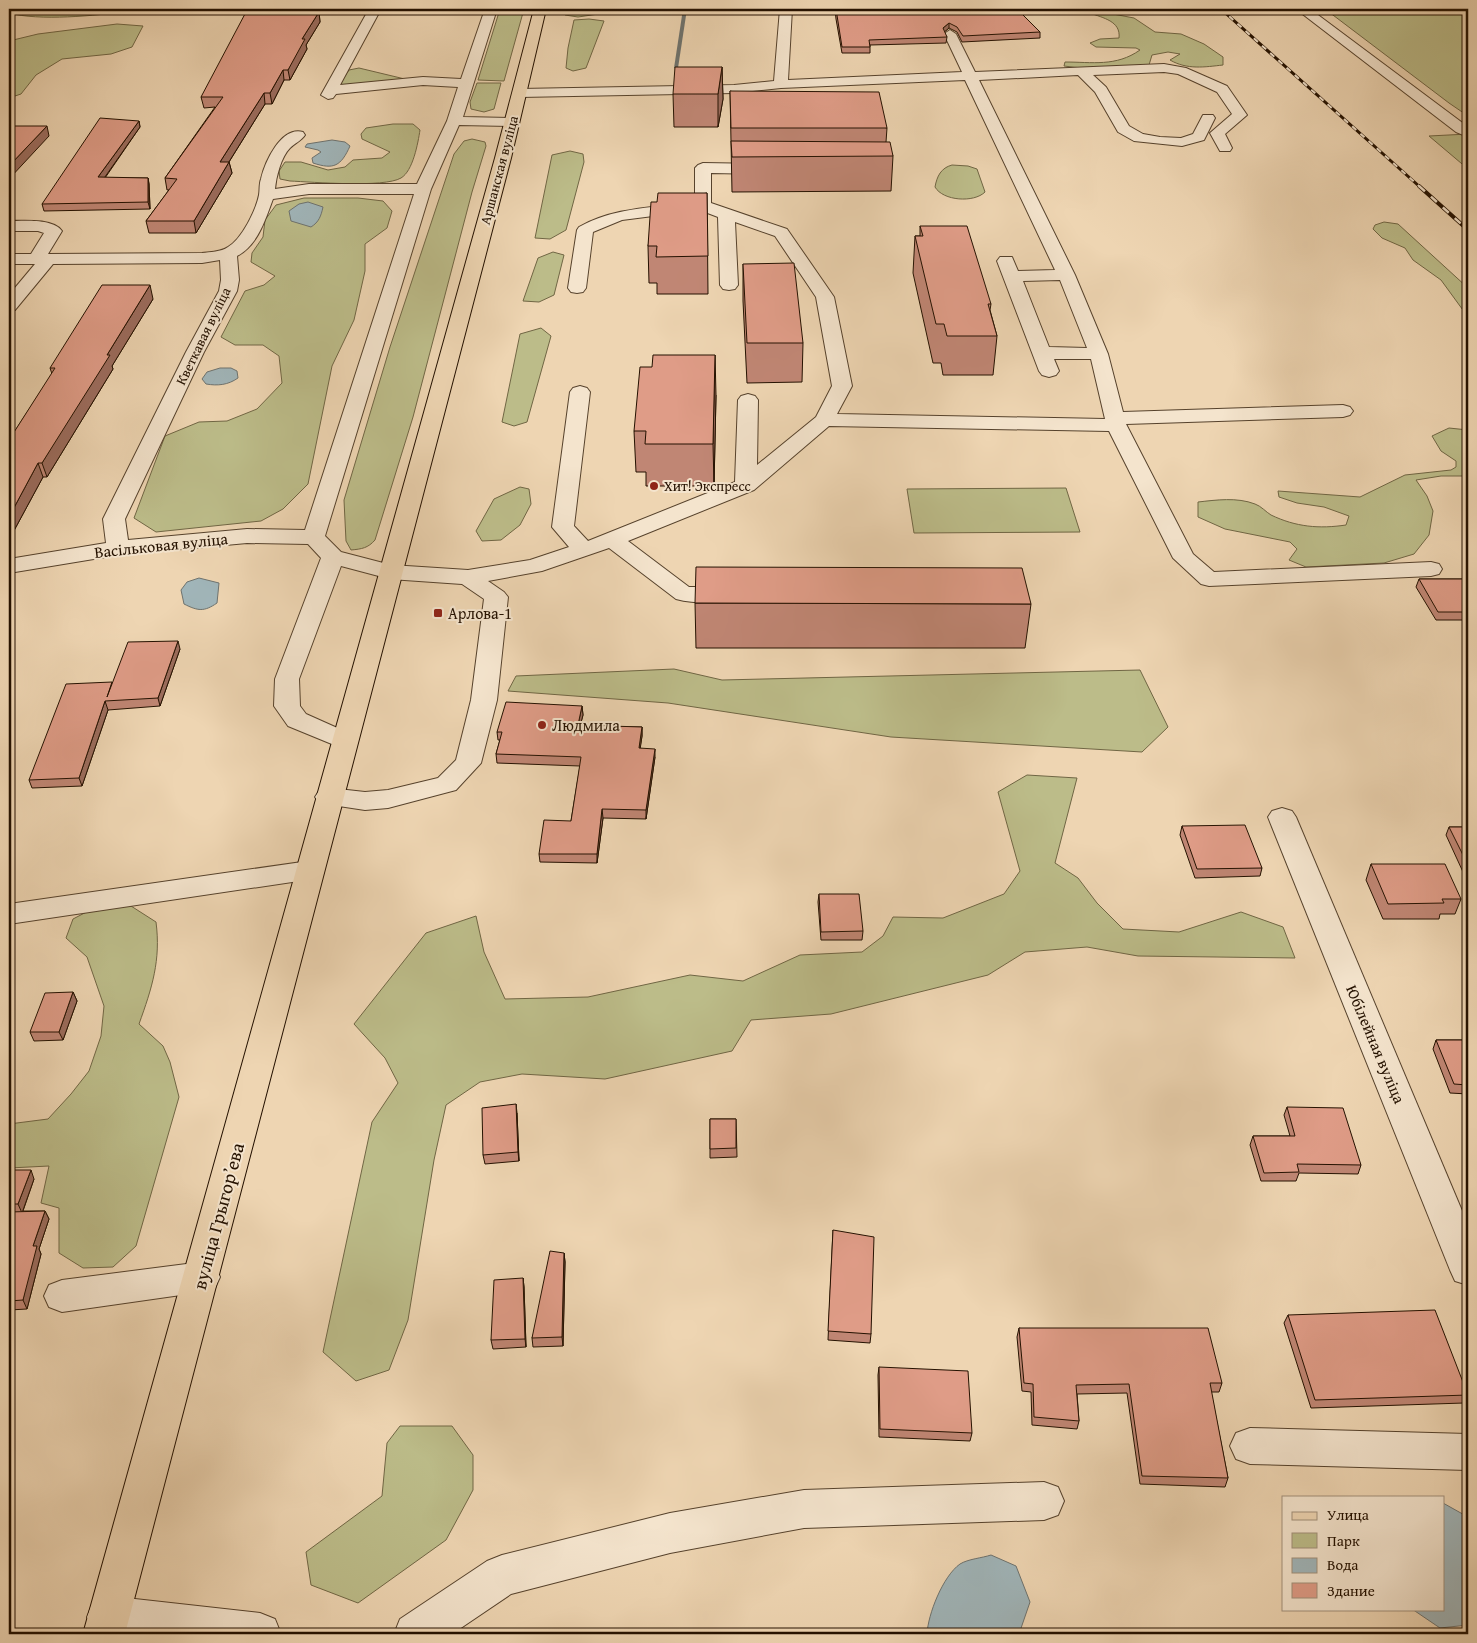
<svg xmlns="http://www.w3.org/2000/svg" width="1477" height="1643" viewBox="0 0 1477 1643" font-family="'Gentium Book Plus',serif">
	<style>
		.green { fill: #bcbc89; stroke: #706644 }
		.water { fill: #a0b5b9; stroke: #6e736f }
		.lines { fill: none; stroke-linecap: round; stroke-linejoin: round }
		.stream { fill: #6e736f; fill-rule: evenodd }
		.minor-casing { stroke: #56422c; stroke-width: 2 }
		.major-casing { stroke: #241100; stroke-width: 2 }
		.minor { fill: #f4e4cd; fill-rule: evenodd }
		.major { fill: #eed5b2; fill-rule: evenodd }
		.rail-far1-casing { stroke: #241100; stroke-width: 3 }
		.rail-casing { stroke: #241100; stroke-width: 4 }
		.rail-far1 { stroke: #f4e4cd; stroke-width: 2; stroke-dasharray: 5.5; stroke-linecap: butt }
		.rail { stroke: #f4e4cd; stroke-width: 2.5; stroke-dasharray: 8; stroke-linecap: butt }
		.wall { fill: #c08674; stroke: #241100 }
		.shaded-wall { fill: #9c6d5e; stroke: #241100 }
		.building { fill: #df9c87; stroke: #241100 }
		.poi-dot { fill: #8f2418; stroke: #f4e4cd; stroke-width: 2 }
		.labels { text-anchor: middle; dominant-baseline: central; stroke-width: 4; stroke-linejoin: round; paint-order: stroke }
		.far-street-label { font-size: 14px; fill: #241100; stroke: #f4e4cd }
		.far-poi-label { font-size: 14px; fill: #241100; stroke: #f4e4cd; text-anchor: start }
		.street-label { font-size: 16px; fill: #241100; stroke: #f4e4cd }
		.poi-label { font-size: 16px; fill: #241100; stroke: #f4e4cd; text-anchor: start }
		.near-street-label { font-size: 19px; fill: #241100; stroke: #f4e4cd }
	</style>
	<rect width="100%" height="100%" fill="#eed5b2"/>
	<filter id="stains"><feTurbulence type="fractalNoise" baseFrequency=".004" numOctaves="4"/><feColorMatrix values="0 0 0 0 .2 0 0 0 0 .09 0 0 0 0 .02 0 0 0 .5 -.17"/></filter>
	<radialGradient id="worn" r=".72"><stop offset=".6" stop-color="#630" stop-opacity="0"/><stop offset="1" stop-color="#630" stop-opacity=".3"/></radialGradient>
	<g class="green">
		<path d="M19,9H128L127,11C97,16 38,21 9,13Z"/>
		<polygon points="146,9 227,9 223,11 146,13"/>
		<polygon points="500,9 524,9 504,81 478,80"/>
		<polygon points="567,9 615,9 612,12 578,17 565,15"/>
		<path d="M1088,9H1125L1117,10L1113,14L1134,18L1155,32L1181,34L1204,44L1223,57V65C1205,67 1187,70 1170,60L1180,54L1168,52L1152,55L1149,65C1122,69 1091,70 1064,66L1065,62C1092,62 1116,67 1140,50L1136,48L1096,47L1090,43L1100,39L1119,38C1121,21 1103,18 1090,13Z"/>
		<polygon points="1325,9 1468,9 1468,116 1449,103"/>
		<polygon points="589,19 604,21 586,68 573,71 566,68 568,48 574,20"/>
		<polygon points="117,24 143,26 132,47 111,54 62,59 36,75 21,94 9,98 9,41 38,34"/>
		<polygon points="359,68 409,80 347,87 339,84 349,70"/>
		<polygon points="477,83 501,83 494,109 484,112 471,109 470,102"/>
		<path d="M393,124H413L420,130C418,143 413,171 401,178C384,188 312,182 290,181L280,179L279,171L285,162H301L328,170L345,167L353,160L382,158L390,152L362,139L361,134L366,128Z"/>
		<polygon points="1468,134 1468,169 1429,136"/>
		<path d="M472,139L485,142L486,146L472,192L413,417L375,540C368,548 362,549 351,550L346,541L344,500L390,347L454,154L464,141Z"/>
		<polygon points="570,151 583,154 584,162 566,230 550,239 535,238 552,155"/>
		<path d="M952,165L968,166L977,169L985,192C974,203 943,201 935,187C937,176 941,168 952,165Z"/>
		<polygon points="304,198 358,198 383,201 392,211 387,228 365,244 365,271 354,320 332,366 308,484 283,509 261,521 156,532 134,518 165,436 199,422 227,421 257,409 282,383 279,356 263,345 235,345 221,337 245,291 264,285 275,276 251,262 252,253 263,237 265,220 276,205"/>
		<polygon points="1384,222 1398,224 1468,288 1468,317 1441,280 1413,260 1405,248 1382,238 1373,229 1375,225"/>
		<polygon points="553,252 564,255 554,295 539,302 523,301 538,258"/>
		<polygon points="541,328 551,336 527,422 514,426 502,422 520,334"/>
		<path d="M1449,428L1468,430V476H1441L1416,480L1427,496L1433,511L1429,535L1414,554L1384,563L1306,567L1289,560L1297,549L1290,542L1225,529L1198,517V502C1216,500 1237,497 1255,504C1261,506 1266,512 1271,515C1296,527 1319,529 1346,525L1349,516L1324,507L1297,503L1279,497L1278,491L1360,497L1405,475L1451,470L1456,467V461L1441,451L1432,436Z"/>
		<polygon points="520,487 529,489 531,504 520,525 501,540 482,541 476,531 494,499"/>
		<polygon points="1066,488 1080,532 914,533 907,489"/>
		<polygon points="674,669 722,680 1140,670 1168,727 1142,752 891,737 668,703 508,691 516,676"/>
		<polygon points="1027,775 1077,778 1055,863 1078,878 1097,903 1123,929 1179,932 1241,912 1283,927 1295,958 1138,956 1087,947 1025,952 988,975 831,1014 751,1020 732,1051 605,1079 522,1074 480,1082 446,1105 434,1160 408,1320 389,1370 356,1381 323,1352 372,1122 398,1083 385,1058 354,1024 426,933 476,916 484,952 505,999 588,997 690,975 743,981 800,955 862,952 883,936 893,917 943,918 1004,894 1020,871 998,792"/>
		<path d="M98,906H131L156,922C161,960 152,988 139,1024L163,1046L170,1062L179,1097L136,1246L113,1267L83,1268L59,1253V1208L41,1203L49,1166L9,1168V1124L48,1119L71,1094L89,1071L101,1036L104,1006L87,957L66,938L73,919Z"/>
		<polygon points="400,1426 452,1426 473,1455 473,1490 446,1540 358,1603 311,1585 306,1552 382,1496 387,1443"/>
	</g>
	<g class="water">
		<path d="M332,140L345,142L350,146C341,166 334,170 313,163L312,158L321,152L318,150L305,147L307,144Z"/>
		<path d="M308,202L323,207C321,216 319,222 311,227L291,221L289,211L299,204Z"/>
		<path d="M220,368H231L237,371L238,378C228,385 218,386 206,384L202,379L207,372Z"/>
		<path d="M199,578L219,583L217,603C204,612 198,611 184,604L181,590L187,582Z"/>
		<polygon points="1443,1503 1468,1517 1468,1625 1440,1628 1412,1609 1443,1609"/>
		<path d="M991,1555L1016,1566L1030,1602L1019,1634H927C928,1614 943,1576 960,1564C968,1559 982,1558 991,1555Z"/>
	</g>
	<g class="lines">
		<polygon class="stream" points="683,9 687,9 678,68 676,69 674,68"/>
		<g class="minor-casing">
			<g id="minor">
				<path d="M369,9H381L340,85L423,77L461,79L485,9H497L463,117L512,118L517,119L519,122L517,125L512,126L459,125L431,189L325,536L341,552L391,565L468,570L530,560L569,547L552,527L570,392L573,388L580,386L587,388L590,392L574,526L588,541L735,482L738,400L741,396L748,394L755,396L758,400L757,465L816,417L832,386L816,297L775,236L735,222L738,285L735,289L729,290L723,289L720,285L718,217L697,209L695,206V168L698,165L703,163L769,164L774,166L777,169L774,172L769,174L711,173V203L787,229L834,297L852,386L837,414L1105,419L1091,359H1054L1059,371L1056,375L1049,377L1042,375L1039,371L997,261L1000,257H1012L1018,271L1055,270L965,80L781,88L734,93L520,97L513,93L520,89L734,85L774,81L780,9H792L788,80L962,72L944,34L950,30L956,34L975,72L1164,64L1186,68L1227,86L1247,115L1225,134L1232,148L1230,151H1220L1210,133L1232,114L1217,92L1178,74L1164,72L1093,75L1106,87L1129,126L1143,134L1160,137L1181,138L1193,134L1203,115H1213L1215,118L1204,140L1182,146L1134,141L1118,132L1095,92L1078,75L979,80L1075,275L1108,354L1123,412L1343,405L1350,407L1353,411L1350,415L1343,417L1126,424L1193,554L1214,572L1431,562L1439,564L1442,569L1439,574L1431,576L1209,586L1201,584L1173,558L1109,431L829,426L754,490L628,541L689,587H733L741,589L745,594L741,599C722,604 695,604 676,599L609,548L542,571L488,581L504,592L508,597L497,700L481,763L456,790L388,808L365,810L319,803L315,797L319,791L329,788L365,792L388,790L438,778L456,760L471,700L484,599L462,584L390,579L341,566L299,679L300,706L306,714L353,735L357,741L353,747L344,749L288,726L274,706L275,679L321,558L308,544L247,543L118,555L9,573V559L106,543L103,519L186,352L219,291L221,280L220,260L202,263L53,264L15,310L9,311V295L35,264H9V254H31L44,233L38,231H9V221C23,221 53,218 62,231L48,254L202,253C210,252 221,252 228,247C242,239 256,210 259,195C260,190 259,184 261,179C265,162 281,126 303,132L305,135C301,141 295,143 290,148C281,157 276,177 275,189L309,184H417L447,121L458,87L423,85L336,94L333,98L328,99L321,95ZM309,194H414L305,530L247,529L128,540L125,519L204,352L237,291L239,280L237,256C258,245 265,220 273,199ZM1060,280L1087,348L1049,347L1023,281Z"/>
				<polygon points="1296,9 1310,9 1468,127 1468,137 1456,132"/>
				<path d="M686,203L692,205L694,208L692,211L622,220L593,232L586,288L583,292L577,293L571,292L568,288L577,230L579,227C613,208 649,208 686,203Z"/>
				<polygon points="1282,808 1292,811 1296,817 1468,1225 1468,1285 1455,1281 1450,1270 1268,817 1272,811"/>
				<polygon points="309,861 319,864 323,871 319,878 9,924 9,904"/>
				<polygon points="202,1262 215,1266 220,1277 215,1288 202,1292 62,1312 49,1307 44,1296 49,1285 62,1280"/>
				<polygon points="1250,1428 1468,1434 1468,1470 1250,1464 1236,1459 1230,1446 1236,1433"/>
				<polygon points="1044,1482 1058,1487 1064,1501 1058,1515 1044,1520 804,1528 670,1553 511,1594 452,1634 394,1634 400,1619 487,1561 502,1555 670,1513 804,1490"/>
				<polygon points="108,1596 260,1613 275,1619 281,1634 99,1634 93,1632 87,1617 93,1602"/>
			</g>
		</g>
		<g class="major-casing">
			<polygon id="major" points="534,9 546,9 511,158 125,1634 83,1634 495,158"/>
		</g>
		<use href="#minor" class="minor"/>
		<use href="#major" class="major"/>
		<g class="rail-far1-casing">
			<polyline id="rail-far1" points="1221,9 1420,187"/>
		</g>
		<g class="rail-casing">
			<polyline id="rail" points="1419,186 1468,230"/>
		</g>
		<use href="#rail-far1" class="rail-far1"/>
		<use href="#rail" class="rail"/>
	</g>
	<g class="wall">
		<polygon points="390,9 427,9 423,14 390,14"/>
		<polygon points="835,9 1017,9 1040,32 1040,38 962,42 957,32 949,28 944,32 947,37 946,43 870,45 870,53 842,53 836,19"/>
		<polygon points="319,12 320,22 306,45 307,49 290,80 284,80 272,104 265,104 229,162 232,173 196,233 149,233 146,221 169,190 167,190 165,178 215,107 204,108 201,97"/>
		<polygon points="722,67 723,99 718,127 674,127 673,94"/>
		<polygon points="730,91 887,128 886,142 893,156 891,191 732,192"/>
		<polygon points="139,121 140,127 105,178 148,178 149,184 150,209 44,211 42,204"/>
		<polygon points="707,193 708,294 657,294 657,283 649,283 648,246 657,202"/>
		<polygon points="920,226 991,304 990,310 997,336 993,375 943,375 941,363 933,363 913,273 915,236 920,236"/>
		<polygon points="743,264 803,343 802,382 747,383 743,301"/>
		<polygon points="153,299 112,366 113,369 47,477 43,477 10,538 9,538 9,440 52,374 50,368"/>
		<polygon points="716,395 714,486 646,486 646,472 636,472 634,431"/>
		<polygon points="1419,579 1468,579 1468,620 1436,620 1416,587"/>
		<polygon points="695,603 1031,604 1025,648 696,648"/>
		<polygon points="180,649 160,706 108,710 82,786 32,788 29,780 112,683"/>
		<polygon points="582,706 583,715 580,726 642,727 642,736 640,748 655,757 646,819 603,818 597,863 540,862 539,854 571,821 580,766 497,763 496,754 500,740 498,740 497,732"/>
		<polygon points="1182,826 1262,868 1260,876 1195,878 1180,835"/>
		<polygon points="1449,827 1468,827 1468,872 1463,872 1446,835"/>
		<polygon points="1371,864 1461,899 1455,914 1440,914 1439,919 1383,919 1366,880"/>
		<polygon points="819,894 863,931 862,940 821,940 818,902"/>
		<polygon points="73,992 77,1001 63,1040 34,1041 30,1032"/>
		<polygon points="1436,1040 1468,1040 1468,1094 1450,1093 1433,1049"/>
		<polygon points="1287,1107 1361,1165 1358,1174 1299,1173 1296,1181 1261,1181 1250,1145 1253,1136 1290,1136 1284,1115"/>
		<polygon points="517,1113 519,1161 485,1164 483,1155"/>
		<polygon points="710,1119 736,1119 737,1157 710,1158"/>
		<polygon points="9,1170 34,1179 23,1211 45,1211 49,1219 39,1249 41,1254 27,1309 9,1310"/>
		<polygon points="833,1230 871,1334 870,1343 828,1340"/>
		<polygon points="564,1253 565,1262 563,1346 533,1347 532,1338"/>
		<polygon points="523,1278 524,1287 526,1347 493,1349 491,1340"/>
		<polygon points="1288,1315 1468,1394 1464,1403 1311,1408 1284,1323"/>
		<polygon points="1019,1328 1222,1383 1219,1392 1211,1392 1228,1478 1225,1487 1140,1484 1127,1393 1077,1394 1079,1421 1077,1429 1032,1425 1031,1392 1022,1391 1017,1337"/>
		<polygon points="879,1367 972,1433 970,1441 879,1437 878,1375"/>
	</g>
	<g class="shaded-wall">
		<polygon points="423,9 427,9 423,14"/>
		<polygon points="319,12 320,22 306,45 307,49 290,80 288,70 302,39"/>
		<polygon points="949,23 949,28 942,34 943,28"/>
		<polygon points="722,67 723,99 718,127 718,94"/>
		<polygon points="283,70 284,80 272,104 270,93"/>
		<polygon points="264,93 265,104 222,173 220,162"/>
		<polygon points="139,121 140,127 100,184 98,177"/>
		<polygon points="47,126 49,136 9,179 9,166"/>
		<polygon points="229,162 232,173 196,233 194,221"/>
		<polygon points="148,178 149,184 150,209 148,202"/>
		<polygon points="150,285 153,299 112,366 113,369 47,477 42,463 107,355"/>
		<polygon points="715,355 716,395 714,486 713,444"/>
		<polygon points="38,463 43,477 10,538 9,534 9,517"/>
		<polygon points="178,641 180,649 160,706 158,698"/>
		<polygon points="105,701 108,710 82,786 79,778"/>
		<polygon points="582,706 583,715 578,734 578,725"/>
		<polygon points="642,727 642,736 639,757 639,748"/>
		<polygon points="655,749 655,757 646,819 646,810"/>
		<polygon points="602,809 603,818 597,863 597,854"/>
		<polygon points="73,992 77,1001 63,1040 59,1032"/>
		<polygon points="516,1104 517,1113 519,1161 518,1152"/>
		<polygon points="31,1170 34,1179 22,1213 18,1204"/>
		<polygon points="45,1211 49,1219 39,1249 41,1254 27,1309 23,1300 33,1246"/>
		<polygon points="564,1253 565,1262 563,1346 562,1337"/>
		<polygon points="523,1278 524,1287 526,1347 525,1339"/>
	</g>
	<g class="building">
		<polygon points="836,9 1017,9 1040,32 963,36 957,27 949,23 943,28 947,37 869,40 870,47 842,47"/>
		<polygon points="246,12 319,12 302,39 305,39 288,70 283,70 270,93 264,93 220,162 229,162 194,221 146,221 177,179 165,178 223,97 201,97"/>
		<polygon points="675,67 722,67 718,94 673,94"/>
		<polygon points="730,91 879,92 887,128 731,128"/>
		<polygon points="100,118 139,121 98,177 148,178 148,202 42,204"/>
		<polygon points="11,126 47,126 9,166 9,128"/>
		<polygon points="731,141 890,142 893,156 732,157"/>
		<polygon points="658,193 707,193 708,256 656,257 657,246 648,246 651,202 657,202"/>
		<polygon points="920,226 967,226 991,304 988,304 997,336 947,336 944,324 936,324 915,236 923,236"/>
		<polygon points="794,263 803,343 747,343 743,264"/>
		<polygon points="102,285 150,285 107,355 110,355 42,463 38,463 9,517 9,440 55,368 50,368"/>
		<polygon points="653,355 715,355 713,444 645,444 646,431 634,431 640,367 652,367"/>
		<polygon points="696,567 1022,568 1031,604 695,603"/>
		<polygon points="1419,579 1468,579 1468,612 1438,612"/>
		<polygon points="178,641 158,698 105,701 79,778 29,780 66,684 112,682 107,697 128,642"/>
		<polygon points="506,702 582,706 578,725 642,727 639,748 655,749 646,810 602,809 597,854 539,854 544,820 571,821 581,757 496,754 502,732 497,732"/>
		<polygon points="1245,825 1262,868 1197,869 1182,826"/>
		<polygon points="1449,827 1468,827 1468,863 1467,863"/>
		<polygon points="1371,864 1445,864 1461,899 1442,899 1444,903 1388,904"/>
		<polygon points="819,894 859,894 863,931 821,932"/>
		<polygon points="73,992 59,1032 30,1032 45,993"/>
		<polygon points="1436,1040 1468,1040 1468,1085 1454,1084"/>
		<polygon points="516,1104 518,1152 483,1155 482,1108"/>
		<polygon points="1287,1107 1343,1108 1361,1165 1297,1164 1299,1172 1264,1173 1253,1136 1295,1136"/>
		<polygon points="710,1119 736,1119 736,1148 710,1149"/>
		<polygon points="9,1170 31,1170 18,1204 9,1204"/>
		<polygon points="45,1211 33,1246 37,1246 23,1300 9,1301 9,1212"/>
		<polygon points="833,1230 874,1237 871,1334 828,1331"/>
		<polygon points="550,1251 564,1253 562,1337 532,1338"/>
		<polygon points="523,1278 525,1339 491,1340 494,1280"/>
		<polygon points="1435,1310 1468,1395 1315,1400 1288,1315"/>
		<polygon points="1019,1328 1208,1328 1222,1383 1210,1383 1228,1478 1142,1476 1129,1384 1076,1385 1079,1421 1034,1417 1033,1384 1024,1383"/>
		<polygon points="879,1367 968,1371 972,1433 880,1429"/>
	</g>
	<g class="poi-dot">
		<circle cx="654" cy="486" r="5"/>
		<rect x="433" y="608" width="10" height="10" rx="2.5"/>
		<circle cx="542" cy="725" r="5"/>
	</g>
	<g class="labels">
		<g class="far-street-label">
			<text transform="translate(499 170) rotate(-75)">Аршанская вуліца</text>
			<text transform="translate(203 336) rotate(-64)">Кветкавая вуліца</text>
		</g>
		<g class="far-poi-label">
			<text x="664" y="486">Хит! Экспресс</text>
		</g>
		<g class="street-label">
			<text transform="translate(161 545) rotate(-6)">Васільковая вуліца</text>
			<text transform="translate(1376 1044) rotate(67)">Юбілейная вуліца</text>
		</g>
		<g class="poi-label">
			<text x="448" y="613">Арлова-1</text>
			<text x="552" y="725">Людмила</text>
		</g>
		<g class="near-street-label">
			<text transform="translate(218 1216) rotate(-75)">вуліца Грыгорʼева</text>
		</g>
	</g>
	<rect width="1477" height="1643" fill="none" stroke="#eed5b2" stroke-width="30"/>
	<rect x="10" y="10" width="1457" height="1623" fill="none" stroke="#241100" stroke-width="2.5"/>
	<rect x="15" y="15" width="1447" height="1613" fill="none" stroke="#241100"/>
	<rect x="1282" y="1496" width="162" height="115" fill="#f4e4cd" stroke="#a1907b"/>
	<rect x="1292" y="1512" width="25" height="8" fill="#eed5b2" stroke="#a1907b"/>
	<text x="1327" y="1520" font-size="15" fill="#241100">Улица</text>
	<rect x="1292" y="1533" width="25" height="15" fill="#bcbc89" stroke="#a1907b"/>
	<text x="1327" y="1546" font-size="15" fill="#241100">Парк</text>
	<rect x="1292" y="1558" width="25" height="15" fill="#a0b5b9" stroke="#a1907b"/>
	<text x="1327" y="1570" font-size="15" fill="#241100">Вода</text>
	<rect x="1292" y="1583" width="25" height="15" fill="#df9c87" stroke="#a1907b"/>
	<text x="1327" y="1596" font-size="15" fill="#241100">Здание</text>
	<rect width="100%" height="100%" filter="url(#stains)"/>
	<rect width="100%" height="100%" fill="url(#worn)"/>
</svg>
